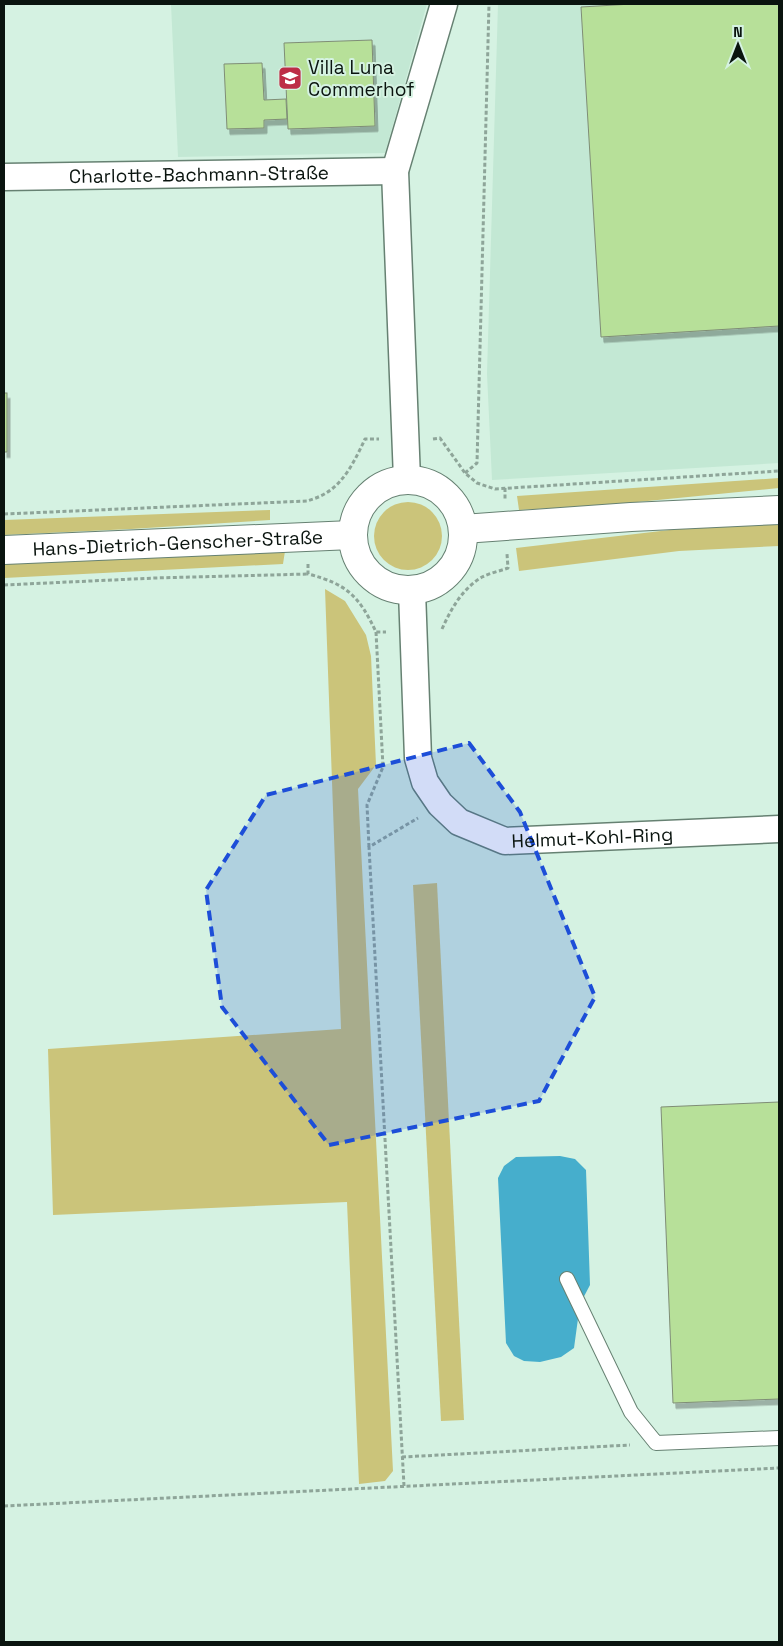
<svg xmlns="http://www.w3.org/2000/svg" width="783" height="1646" viewBox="0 0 783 1646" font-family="'Space Grotesk',sans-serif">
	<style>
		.built { fill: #c3e8d4 }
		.green { fill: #cbc47a }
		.water { fill: #46aecc }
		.building { fill: #b7e099; stroke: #7f8d76; filter: url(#shadow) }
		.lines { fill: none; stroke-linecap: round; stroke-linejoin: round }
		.service-casing { stroke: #668172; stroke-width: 16 }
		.minor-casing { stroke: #668172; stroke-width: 29 }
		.tertiary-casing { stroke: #668172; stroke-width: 30 }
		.path { stroke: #8ea599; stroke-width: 3; stroke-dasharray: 4 2.5; stroke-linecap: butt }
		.service { stroke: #fff; stroke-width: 14 }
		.minor { stroke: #fff; stroke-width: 26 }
		.tertiary { stroke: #fff; stroke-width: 28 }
		.marked { fill: #1d4ed8; fill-opacity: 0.2; stroke: #1d4ed8; stroke-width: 4; stroke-dasharray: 10 6; stroke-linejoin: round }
		.labels { text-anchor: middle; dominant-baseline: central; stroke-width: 4; stroke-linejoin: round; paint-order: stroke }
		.poi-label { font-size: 19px; fill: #0a140f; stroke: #d5f2e2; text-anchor: start }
		.street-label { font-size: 19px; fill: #0a140f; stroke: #d5f2e2 }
	</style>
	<defs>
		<filter id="shadow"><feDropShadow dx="3" dy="5.5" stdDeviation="0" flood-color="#0004"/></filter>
	</defs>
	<rect width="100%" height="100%" fill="#d5f2e2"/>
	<g class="built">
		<polygon points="171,4 427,4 385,153 178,157"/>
		<polygon points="498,4 779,4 779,463 492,480 487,374"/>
	</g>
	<g class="green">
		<polygon points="779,478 779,488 607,505 519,510 517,496"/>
		<circle cx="408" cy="536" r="34"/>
		<polygon points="270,510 270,520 131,529 4,535 4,520"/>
		<polygon points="779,524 779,546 679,551 519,571 516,548 678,529"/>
		<polygon points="285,551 283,564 4,578 4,562"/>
		<polygon points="325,589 345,601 366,635 371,656 376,765 358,789 393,1471 385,1481 359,1484 347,1202 53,1215 48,1049 341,1029"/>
		<polygon points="437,883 464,1420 441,1421 413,885"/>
	</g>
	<polygon class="water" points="560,1156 575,1159 586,1170 590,1285 580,1304 574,1348 561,1357 540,1362 524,1361 514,1356 506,1343 498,1178 504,1166 516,1157"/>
	<g class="building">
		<polygon points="632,4 779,4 779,326 601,337 581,7"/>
		<polygon points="372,40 375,126 288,129 284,43"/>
		<polygon points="262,63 264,100 286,99 287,119 264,120 264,128 227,129 224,64"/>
		<rect x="4" y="393" width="3" height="59"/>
		<polygon points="779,1102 779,1399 673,1403 661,1107"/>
	</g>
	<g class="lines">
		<g class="service-casing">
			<polyline id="service" points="567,1279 631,1412 656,1443 779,1438"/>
		</g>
		<g class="minor-casing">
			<g id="minor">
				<path id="s1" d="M4,177L395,171"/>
				<polyline points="407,479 395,171 444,4"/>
				<path id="s2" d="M412,591L418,758L425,782L440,804L459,822L505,841L779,829"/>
			</g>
		</g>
		<g class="tertiary-casing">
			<g id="tertiary">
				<circle cx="408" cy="535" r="55"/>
				<polyline points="463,529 631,517 779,510"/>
				<path id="s3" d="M4,550L352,535"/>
			</g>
		</g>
		<g class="path">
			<polyline points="433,439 440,438 465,473 477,483 495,489 779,471"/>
			<polyline points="465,473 477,463 489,4"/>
			<polyline points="505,488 505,500"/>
			<path d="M4,514L307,501C313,499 320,497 326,493C345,482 356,458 365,439H379"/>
			<path d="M308,564V574C347,584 359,596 376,632H386"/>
			<polyline points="4,585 155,578 308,574"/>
			<path d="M442,629C451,609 462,589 482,577C490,573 500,571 508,568L507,554"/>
			<polyline points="369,847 367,805 383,767 376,632"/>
			<polyline points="402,1457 630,1445"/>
			<polyline points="404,1486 369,847 418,818"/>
			<polyline points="4,1506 779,1468"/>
		</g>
		<use href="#service" class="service"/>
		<use href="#minor" class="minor"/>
		<use href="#tertiary" class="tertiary"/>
	</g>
	<path class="marked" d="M469,743L520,812L595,997L539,1101L329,1145L222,1007L206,890L266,795Z"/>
	<defs>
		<g id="school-square" transform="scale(1.25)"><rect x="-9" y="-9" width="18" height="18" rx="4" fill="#bd2c46" stroke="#d5f2e2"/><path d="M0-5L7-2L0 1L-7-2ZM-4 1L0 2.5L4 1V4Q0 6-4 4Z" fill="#fff"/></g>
	</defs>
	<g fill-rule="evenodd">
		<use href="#school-square" x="290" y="78"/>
	</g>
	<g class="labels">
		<g class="poi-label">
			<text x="308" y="67">Villa Luna<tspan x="308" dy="22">Commerhof</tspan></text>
		</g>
		<g class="street-label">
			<text stroke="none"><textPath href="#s1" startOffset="195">Charlotte-Bachmann-Straße</textPath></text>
			<text stroke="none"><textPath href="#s3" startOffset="174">Hans-Dietrich-Genscher-Straße</textPath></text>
			<text stroke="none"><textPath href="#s2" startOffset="382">Helmut-Kohl-Ring</textPath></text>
		</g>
	</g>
	<rect width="783" height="1646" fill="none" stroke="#0a140f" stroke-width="10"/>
	<g transform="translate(738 45)" stroke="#d5f2e2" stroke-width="4" paint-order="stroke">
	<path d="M0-4L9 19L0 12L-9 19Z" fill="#0a140f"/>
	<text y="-8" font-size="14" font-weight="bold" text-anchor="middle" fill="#0a140f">N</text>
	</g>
</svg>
